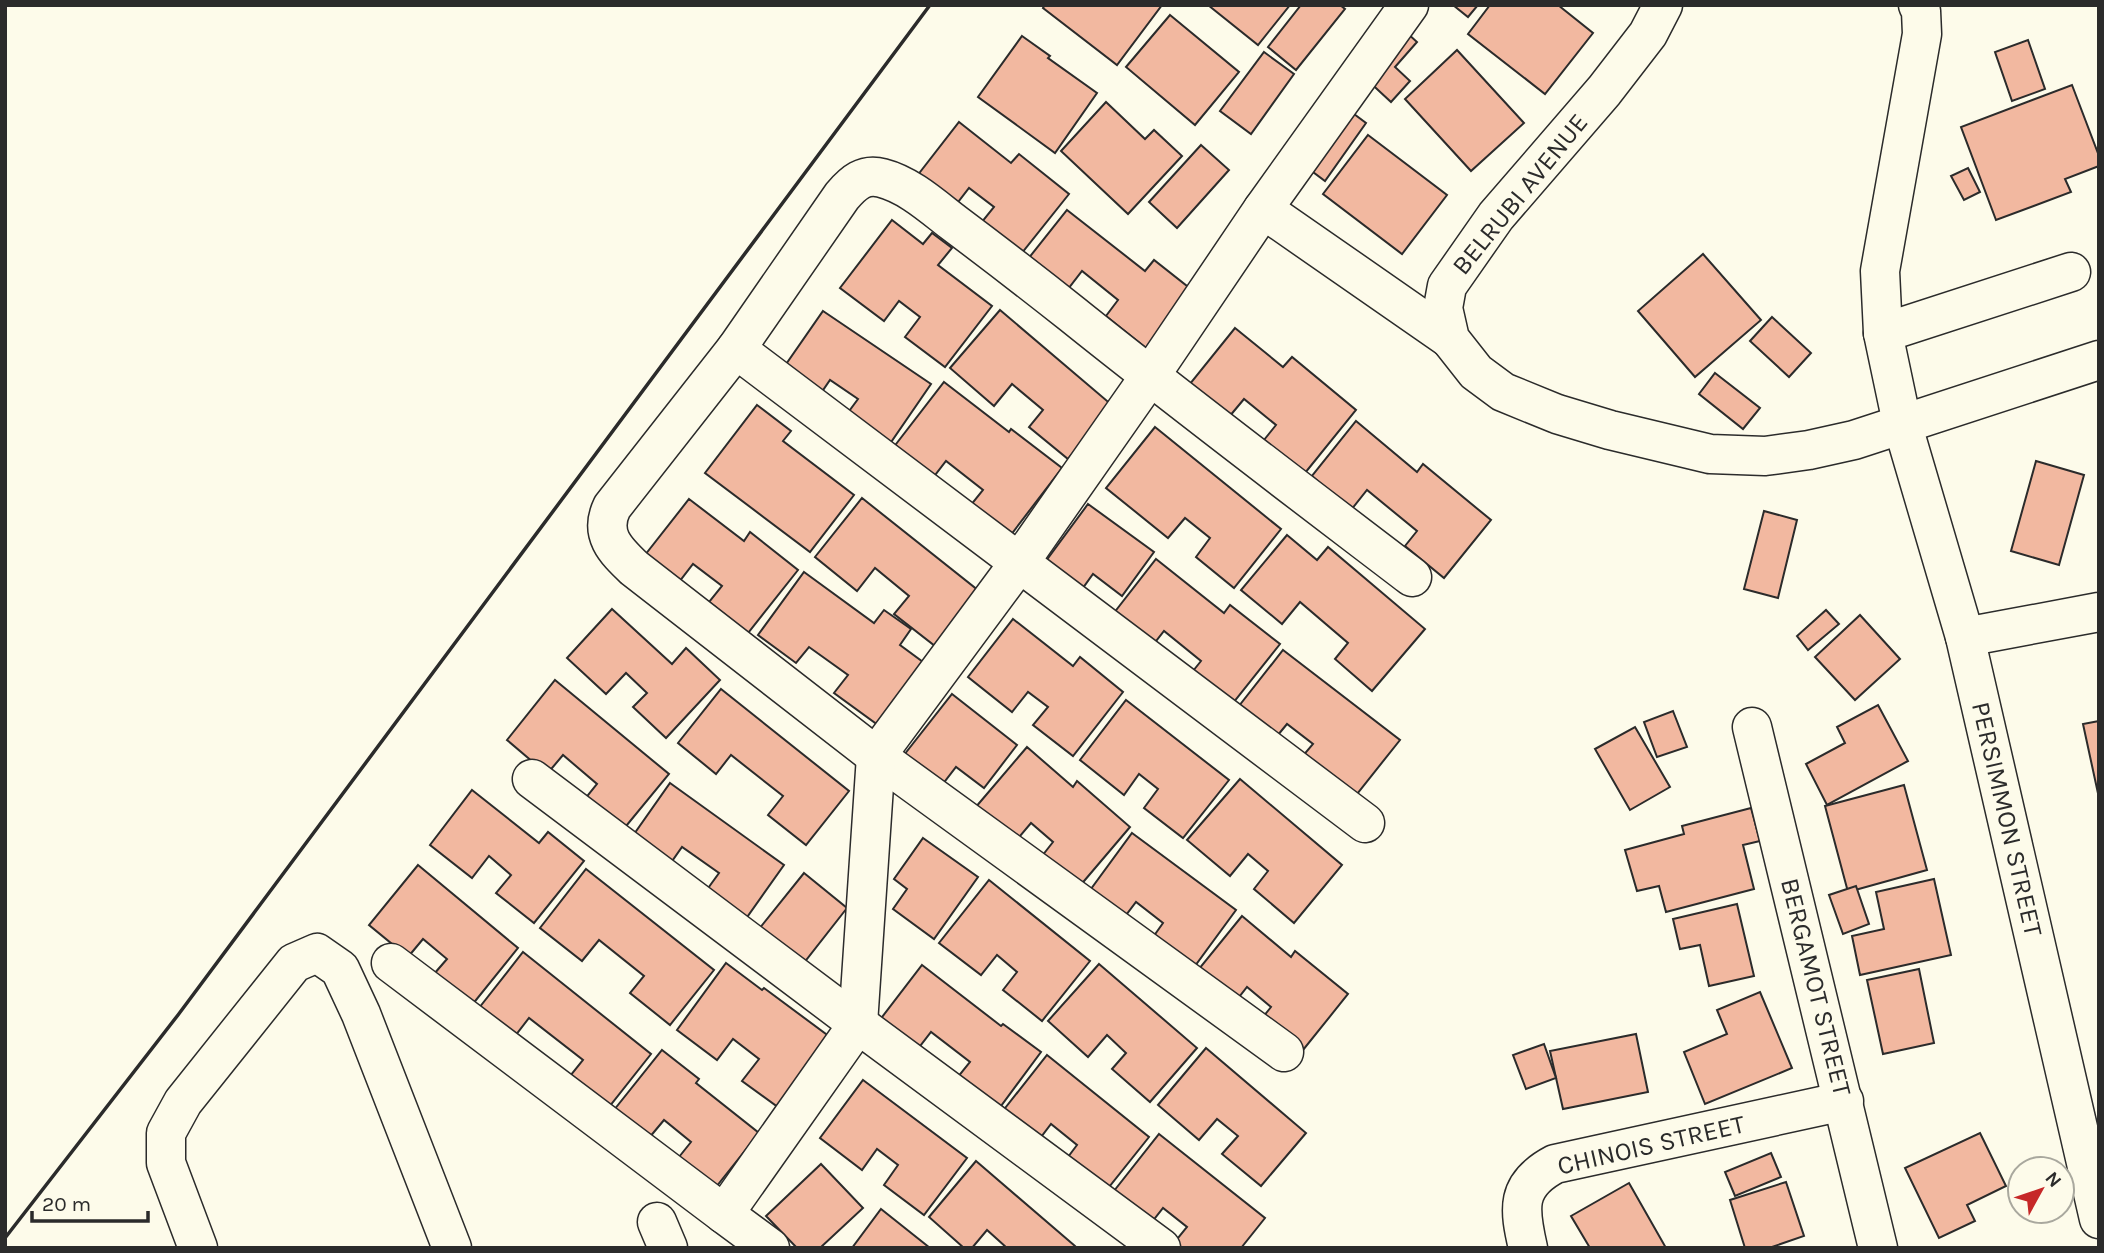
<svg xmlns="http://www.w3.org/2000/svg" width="2104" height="1253" viewBox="0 0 2104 1253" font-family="Karla,sans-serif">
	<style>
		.building { fill: #f2b8a0; stroke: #2b2b2b; stroke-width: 2 }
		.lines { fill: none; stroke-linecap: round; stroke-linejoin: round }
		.minor-casing { stroke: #2b2b2b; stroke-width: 41 }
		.minor { stroke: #fdfbea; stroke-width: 38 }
		.wall { stroke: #2b2b2b; stroke-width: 3.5 }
		.labels { text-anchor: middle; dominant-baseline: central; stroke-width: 5; stroke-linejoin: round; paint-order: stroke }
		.street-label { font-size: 26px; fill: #2b2b2b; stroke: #fdfbea }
	</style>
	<rect width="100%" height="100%" fill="#fdfbea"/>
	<g class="building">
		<polygon points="1045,5 1162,5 1117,65 1043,8"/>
		<polygon points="1208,5 1290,5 1258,45"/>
		<polygon points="1301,5 1340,5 1345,9 1296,70 1268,47"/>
		<polygon points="1453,5 1478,5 1468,17"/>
		<polygon points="1490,5 1558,5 1593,33 1545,94 1468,34"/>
		<polygon points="1170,15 1239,72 1195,125 1126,67"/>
		<polygon points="1406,32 1417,42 1395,67 1410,81 1391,102 1364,77"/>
		<polygon points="1022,36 1050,56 1048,58 1097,93 1055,153 978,97"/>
		<polygon points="2028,40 2045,89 2012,101 1995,52"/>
		<polygon points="1457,50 1524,123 1471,171 1405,99"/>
		<polygon points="1264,52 1294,74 1251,134 1220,111"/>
		<polygon points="2072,85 2099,156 2099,166 2065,179 2071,192 1996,220 1961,127"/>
		<polygon points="1334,99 1366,123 1325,181 1293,157"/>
		<polygon points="1106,102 1145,139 1154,130 1182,156 1128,214 1061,151"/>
		<polygon points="959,122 1011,163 1019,154 1069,194 1021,254 981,223 994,207 969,188 955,206 917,176"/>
		<polygon points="1368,135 1447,195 1402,254 1323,194"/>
		<polygon points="1201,145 1229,170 1177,228 1149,202"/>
		<polygon points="1968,168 1980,192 1964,200 1951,176"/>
		<polygon points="1067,210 1145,271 1154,260 1192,290 1146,348 1106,316 1118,300 1082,271 1068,289 1028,259"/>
		<polygon points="892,220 923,244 932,233 952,248 938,265 992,306 945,367 905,337 920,317 899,301 884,321 840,288"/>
		<polygon points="1703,254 1761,320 1695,377 1638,311"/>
		<polygon points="1000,310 1113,406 1068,459 1029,427 1043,410 1012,384 994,406 950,368"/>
		<polygon points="823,311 931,384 887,448 844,418 858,399 830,380 819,396 782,370"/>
		<polygon points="1772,317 1811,353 1789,377 1750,341"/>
		<polygon points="1235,328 1283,367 1292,357 1356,410 1305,473 1264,440 1276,425 1244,399 1229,417 1189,385"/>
		<polygon points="1715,373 1760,408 1743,429 1699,394"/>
		<polygon points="944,382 1009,432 1011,429 1062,468 1010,536 970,506 983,490 946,461 932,479 893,448"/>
		<polygon points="757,405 791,431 783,441 854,495 810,552 705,473"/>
		<polygon points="1356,421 1417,472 1423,464 1491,520 1444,578 1405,546 1417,531 1367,490 1351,510 1312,476"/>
		<polygon points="1155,427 1281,529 1234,588 1196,557 1210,538 1185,518 1168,538 1106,488"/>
		<polygon points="2036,461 2084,475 2059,565 2011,551"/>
		<polygon points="862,498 979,591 935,646 894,614 909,596 875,568 857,591 815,557"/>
		<polygon points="689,499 744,541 750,532 798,570 748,633 709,602 722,586 693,564 679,582 645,555"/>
		<polygon points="1088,504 1154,552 1122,596 1093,574 1080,592 1043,565"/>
		<polygon points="1764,511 1797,520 1778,598 1744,589"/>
		<polygon points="1287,535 1317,560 1328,547 1425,629 1372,691 1335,659 1348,643 1300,602 1282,624 1241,590"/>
		<polygon points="1156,559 1224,613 1230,605 1280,644 1229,708 1189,676 1201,661 1164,631 1149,650 1110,618"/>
		<polygon points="804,572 874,623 884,610 911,629 900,645 923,662 878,725 834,693 848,675 809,647 796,663 758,635"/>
		<polygon points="612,609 672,664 686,648 720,680 666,738 633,707 647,693 626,673 606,694 567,658"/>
		<polygon points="1826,610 1839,624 1808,650 1797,636"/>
		<polygon points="1860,615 1900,659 1855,700 1815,657"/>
		<polygon points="1013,619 1073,666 1080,657 1123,692 1073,756 1033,725 1048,707 1028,692 1012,712 968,677"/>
		<polygon points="1283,650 1400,740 1353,799 1301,758 1313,744 1287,724 1273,741 1235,711"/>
		<polygon points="555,680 669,774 622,831 584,800 597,784 563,755 547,774 507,740"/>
		<polygon points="721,689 849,791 806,845 768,815 783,796 731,755 716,774 678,743"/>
		<polygon points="952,694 1017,745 984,788 956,767 942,785 904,755"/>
		<polygon points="1126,700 1229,780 1183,838 1144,808 1158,789 1139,774 1124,795 1080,760"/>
		<polygon points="1878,705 1908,761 1827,805 1806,764 1845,743 1837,727"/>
		<polygon points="1673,711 1687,747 1657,757 1644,722"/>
		<polygon points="2099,721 2099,798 2083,724"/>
		<polygon points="1635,727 1670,787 1630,810 1595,749"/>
		<polygon points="1027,747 1073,787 1077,781 1130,827 1079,887 1042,856 1053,842 1031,823 1015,842 975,808"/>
		<polygon points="1240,779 1342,865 1294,923 1254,889 1268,871 1248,854 1230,876 1187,840"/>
		<polygon points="670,783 784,865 745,920 706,891 719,873 682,847 670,864 632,837"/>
		<polygon points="1904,785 1927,870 1848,892 1825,806"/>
		<polygon points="472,790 539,843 548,832 584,861 534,923 496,893 511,875 489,856 472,878 430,845"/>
		<polygon points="1751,808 1760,841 1743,845 1754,889 1666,912 1659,886 1637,891 1625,850 1684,834 1682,826"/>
		<polygon points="1132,833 1236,910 1192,970 1151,940 1163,923 1136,902 1123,919 1088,893"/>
		<polygon points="923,838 978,877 934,939 893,909 907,889 894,879"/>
		<polygon points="418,865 518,948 472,1005 434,974 447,959 423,939 408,957 369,925"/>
		<polygon points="586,869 714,970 670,1025 630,993 644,976 599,940 582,961 540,928"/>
		<polygon points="804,873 847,908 803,964 759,929"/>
		<polygon points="1934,879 1951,955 1860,975 1852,936 1884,929 1876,892"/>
		<polygon points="989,880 1090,961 1042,1021 1003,990 1017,972 997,955 981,975 939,943"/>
		<polygon points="1856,886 1869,924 1843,934 1829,895"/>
		<polygon points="1737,904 1754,976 1709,986 1700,945 1680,949 1673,919"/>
		<polygon points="1242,916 1291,957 1295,951 1348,994 1299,1055 1259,1022 1271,1007 1247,987 1232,1006 1194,975"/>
		<polygon points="523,952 651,1054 609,1107 570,1076 583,1060 529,1018 515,1036 479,1008"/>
		<polygon points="726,963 762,990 764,988 834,1040 782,1110 742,1081 759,1059 733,1039 717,1060 677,1030"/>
		<polygon points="1099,964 1197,1048 1150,1102 1112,1069 1126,1053 1107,1035 1088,1057 1048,1021"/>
		<polygon points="922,965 1001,1026 1003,1024 1041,1052 998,1110 957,1078 970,1062 931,1032 917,1050 879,1021"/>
		<polygon points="1919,969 1934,1043 1883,1054 1867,980"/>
		<polygon points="1760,992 1792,1068 1705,1104 1684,1052 1727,1034 1717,1010"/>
		<polygon points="1636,1034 1648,1092 1563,1109 1550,1051"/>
		<polygon points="1544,1044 1556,1078 1526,1089 1513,1055"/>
		<polygon points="1206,1048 1306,1133 1261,1186 1222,1154 1238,1136 1217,1119 1199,1140 1158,1105"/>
		<polygon points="662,1050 699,1079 696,1083 759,1133 716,1187 679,1157 691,1142 664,1120 649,1138 614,1110"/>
		<polygon points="1047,1055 1149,1137 1105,1192 1065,1161 1077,1145 1051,1124 1038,1141 1002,1112"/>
		<polygon points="863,1080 967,1158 924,1215 884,1185 898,1165 877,1149 862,1170 820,1138"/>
		<polygon points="1980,1133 2006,1186 1967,1205 1975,1221 1939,1238 1905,1168"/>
		<polygon points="1159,1134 1265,1218 1241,1248 1178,1248 1173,1244 1187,1227 1163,1208 1148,1227 1110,1196"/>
		<polygon points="1771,1153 1781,1177 1735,1196 1725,1172"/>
		<polygon points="976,1161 1075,1246 1074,1248 1007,1248 987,1230 972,1248 964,1248 929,1217"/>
		<polygon points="821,1164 863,1208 820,1248 797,1248 766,1216"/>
		<polygon points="1786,1182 1804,1236 1769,1248 1745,1248 1730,1200"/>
		<polygon points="1629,1183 1666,1248 1590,1248 1571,1216"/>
		<polygon points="881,1209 930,1248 852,1248"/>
	</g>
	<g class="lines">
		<g class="minor-casing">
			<g id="minor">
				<polyline points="1663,5 1648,34 1604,91 1496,216 1447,286 1443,308 1450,339 1476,372 1503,392 1557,414 1610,430 1710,454 1765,456 1809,450 1854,440 2099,360"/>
				<polyline points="1918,5 1921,11 1922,34 1880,271 1883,333 1902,423 1965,637 2099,1219"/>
				<polyline points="1263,209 1450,339"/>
				<polyline points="1883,333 2071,272"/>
				<path d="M736,349L612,507C599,534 615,550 634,568L876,756L1284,1052"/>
				<polyline points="1965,637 2099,612"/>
				<polyline points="1752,727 1878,1248"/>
				<polyline points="532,779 858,1024 1161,1248"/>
				<path d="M1365,823L736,349L842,196C853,183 864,173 882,178C909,185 932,206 954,223C994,253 1033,283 1072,314C1184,404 1298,490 1412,577"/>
				<polyline points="391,963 724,1214 858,1024 876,756 1019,563 1150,376 1263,209 1409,5"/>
				<polyline points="724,1214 770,1248"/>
				<polyline points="657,1222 668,1248"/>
				<polyline points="198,1248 166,1163 166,1133 183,1102 294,963 317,953 340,969 361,1014 452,1248"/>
				<path d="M1528,1248C1519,1209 1515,1185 1555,1164L1844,1101"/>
			</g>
		</g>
		<use href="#minor" class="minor"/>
		<polyline class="wall" points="5,1238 178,1015 930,5"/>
	</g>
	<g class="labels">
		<g class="street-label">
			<text transform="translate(1520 194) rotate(-51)">BELRUBI AVENUE</text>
			<text transform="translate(2007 819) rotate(77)">PERSIMMON STREET</text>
			<text transform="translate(1816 987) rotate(76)">BERGAMOT STREET</text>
			<text transform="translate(1651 1145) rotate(-13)">CHINOIS STREET</text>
		</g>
	</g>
	<rect width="2104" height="1253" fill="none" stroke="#2b2b2b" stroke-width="14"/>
	<g transform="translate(2041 1190) rotate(50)"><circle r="33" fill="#fdfbea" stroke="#a9a89e" stroke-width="2"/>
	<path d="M0-5L12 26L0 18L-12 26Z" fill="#c62828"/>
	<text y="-10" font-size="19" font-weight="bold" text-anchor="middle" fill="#2b2b2b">N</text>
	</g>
	<path d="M32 1211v10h116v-10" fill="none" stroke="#2b2b2b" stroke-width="3.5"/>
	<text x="42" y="1211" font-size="21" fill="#2b2b2b" stroke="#fdfbea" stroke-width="5" paint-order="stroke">20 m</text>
</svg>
